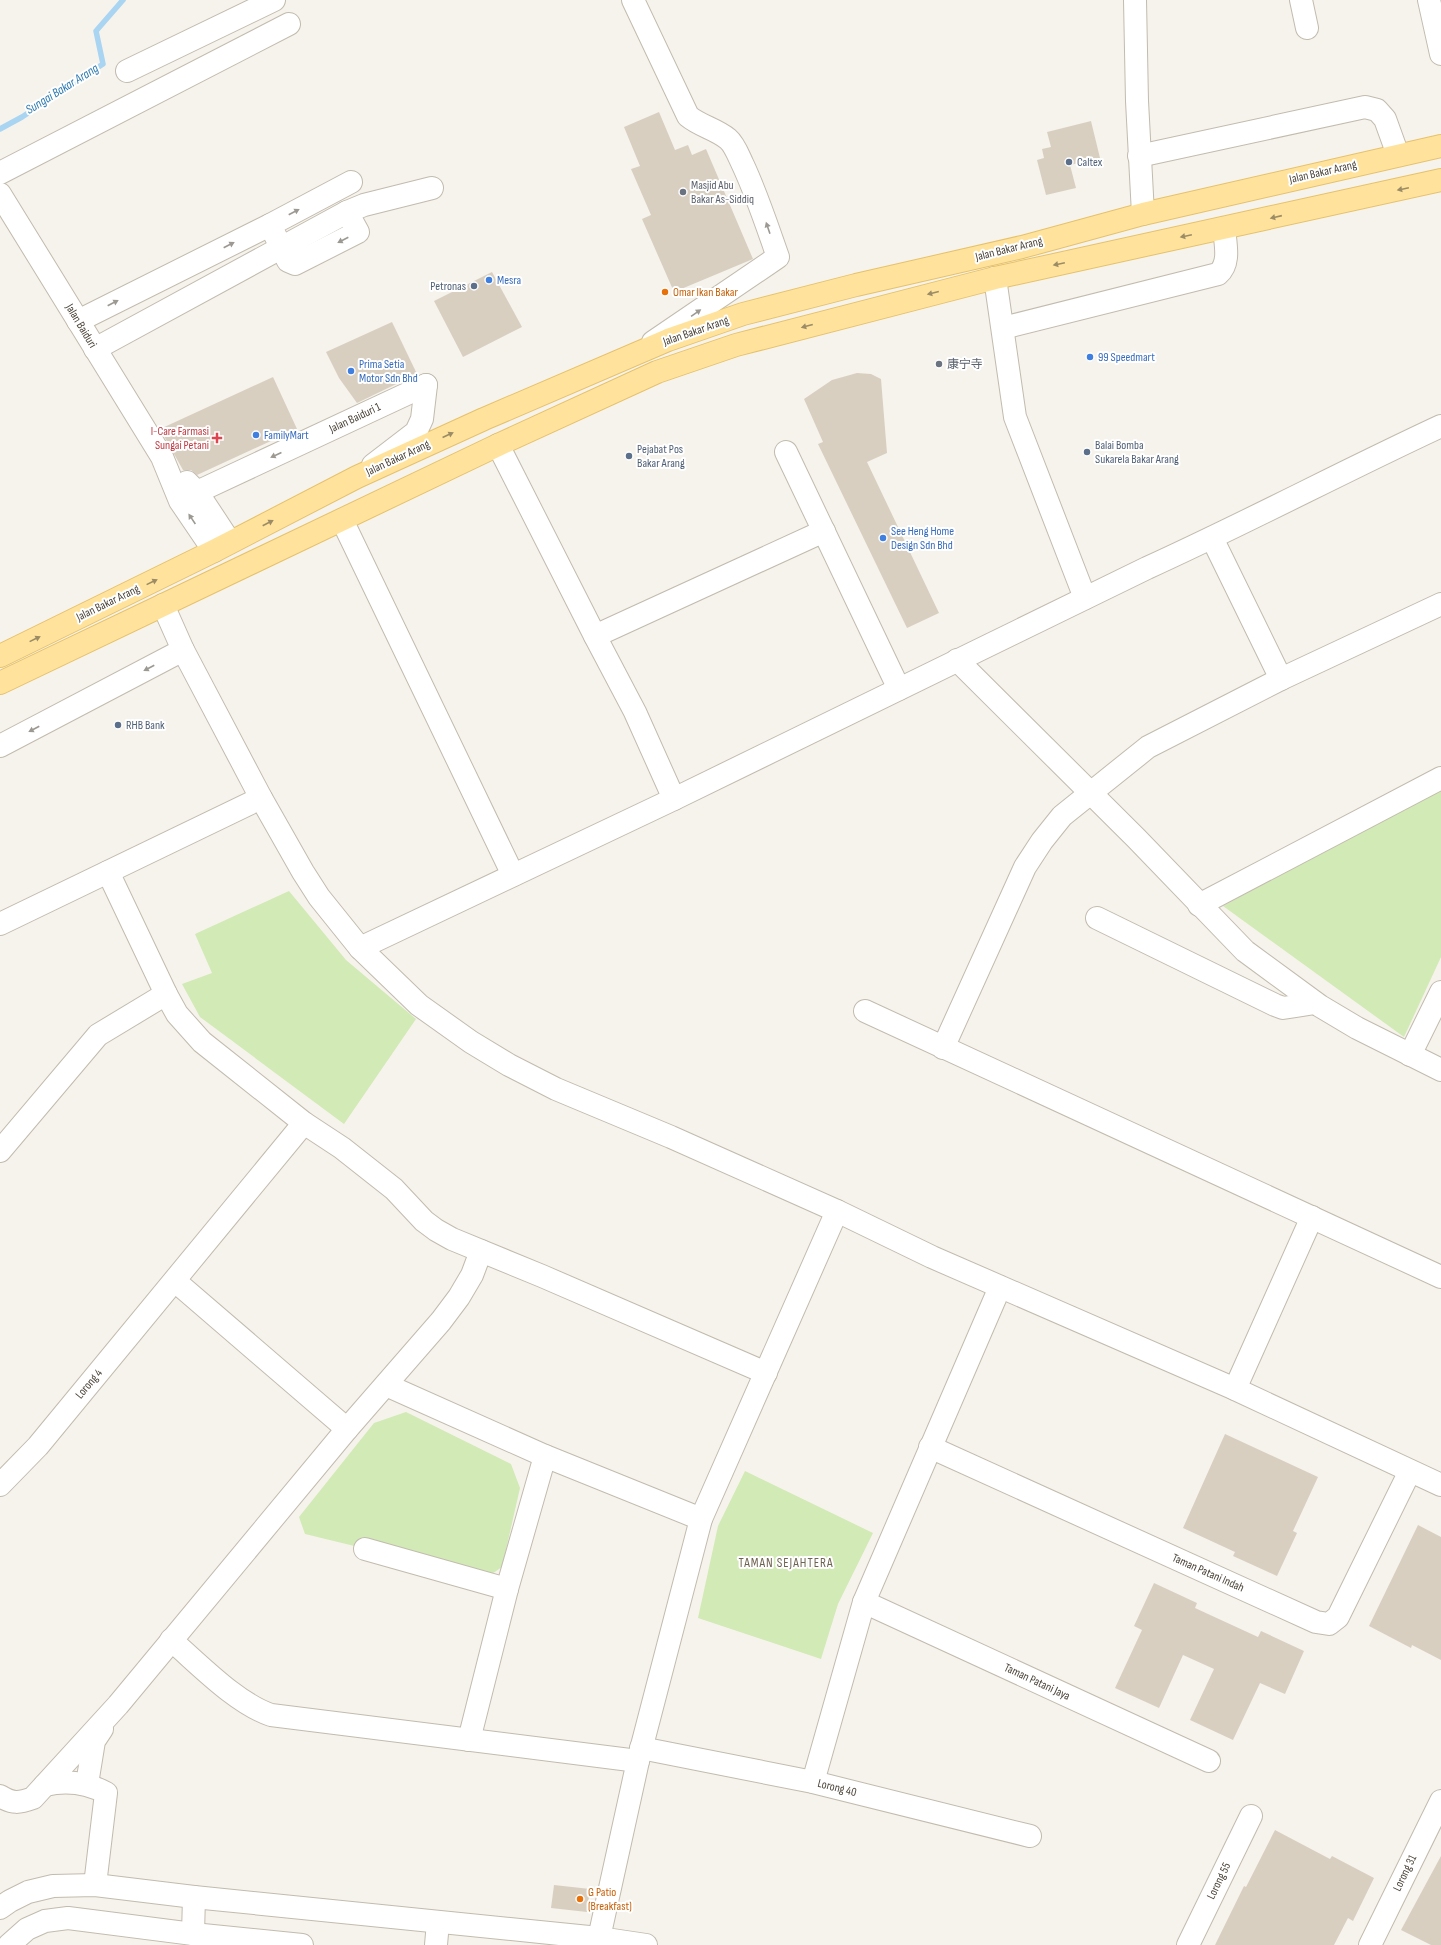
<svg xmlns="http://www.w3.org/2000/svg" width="1441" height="1945" viewBox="0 0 1441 1945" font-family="'Sofia Sans Condensed','Noto Sans SC',sans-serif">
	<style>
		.green { fill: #d2eab5 }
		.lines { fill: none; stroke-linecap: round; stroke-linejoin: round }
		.stream { stroke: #a9d4f2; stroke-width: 5.5 }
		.building { fill: #d8cfc1 }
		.minor-casing { stroke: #c2bbae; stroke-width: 24 }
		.major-casing { stroke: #e6c16a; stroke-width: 24 }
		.minor { stroke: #fff; stroke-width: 22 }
		.major { stroke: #ffe39c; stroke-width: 22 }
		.oneway { fill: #9c8c66 }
		.oneway2 { fill: #9c9892 }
		.service-dot { fill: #5c6f8a; stroke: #fff; stroke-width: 1.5 }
		.worship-dot { fill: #6b7280; stroke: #fff; stroke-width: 1.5 }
		.shop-dot { fill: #3f7fe0; stroke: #fff; stroke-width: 1.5 }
		.food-dot { fill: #e8710a; stroke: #fff; stroke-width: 1.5 }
		.health-dot { fill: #e0444e; stroke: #fff; stroke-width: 1.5 }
		.labels { text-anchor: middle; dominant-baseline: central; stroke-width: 4; stroke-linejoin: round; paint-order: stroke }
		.service-label { font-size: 12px; fill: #4e5e75; stroke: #fff; text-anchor: start }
		.street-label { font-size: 12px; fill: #4b4439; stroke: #fff }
		.worship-label { font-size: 12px; fill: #5b616d; stroke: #fff; text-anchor: start }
		.shop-label { font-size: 12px; fill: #366cbe; stroke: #fff; text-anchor: start }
		.food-label { font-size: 12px; fill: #c56008; stroke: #fff; text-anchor: start }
		.health-label { font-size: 12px; fill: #be3a42; stroke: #fff; text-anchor: end }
		.water-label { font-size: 13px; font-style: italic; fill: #2e7ab2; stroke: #fff }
		.neighbourhood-label { font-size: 13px; letter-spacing: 1px; fill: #6e6250; stroke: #fff }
	</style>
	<rect width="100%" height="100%" fill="#f6f3ec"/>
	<g class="green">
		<polygon points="1441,789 1441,957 1404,1037 1223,906"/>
		<polygon points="289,891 346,960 416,1019 344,1124 200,1017 182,984 212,973 195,934"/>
		<polygon points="406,1412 511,1464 520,1488 502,1567 486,1578 305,1534 299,1517 374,1423"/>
		<polygon points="745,1471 873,1533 838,1604 821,1659 698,1618 718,1526"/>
	</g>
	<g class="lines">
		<polyline class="stream" points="0,129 22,117 103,64 96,31 123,0"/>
	</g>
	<g class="building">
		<polygon points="659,112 675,150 688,145 692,155 706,149 753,259 674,292 642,219 651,215 631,169 640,166 624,127"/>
		<polygon points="1091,121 1100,158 1070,165 1076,188 1046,195 1037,160 1044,158 1042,149 1051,147 1047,132"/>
		<polygon points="492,272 522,327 463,357 434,301"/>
		<polygon points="392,322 417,374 357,403 339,378 326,352"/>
		<polygon points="857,373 871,374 881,379 887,453 867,462 939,613 907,628 818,444 823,442 804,399 832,380"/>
		<polygon points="273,377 297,429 197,475 191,470 183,470 160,429"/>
		<polygon points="1225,1434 1318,1477 1293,1531 1297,1533 1277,1576 1233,1556 1235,1552 1183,1528"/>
		<polygon points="1418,1525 1441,1537 1441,1660 1412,1645 1411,1648 1369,1626"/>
		<polygon points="1154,1583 1197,1603 1195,1608 1258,1637 1261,1631 1304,1651 1285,1694 1260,1683 1233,1740 1190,1720 1214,1669 1183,1655 1159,1708 1115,1688 1142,1630 1134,1626"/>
		<polygon points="1275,1830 1330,1859 1332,1856 1374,1878 1353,1921 1348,1918 1334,1945 1215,1945 1244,1886 1246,1887"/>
		<polygon points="1441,1856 1441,1945 1431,1945 1401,1930"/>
		<polygon points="554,1885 590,1889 587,1912 551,1908"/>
	</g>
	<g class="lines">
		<g class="minor-casing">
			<g id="minor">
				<path d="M633,0L688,116C700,126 716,129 728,139C735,145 739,157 743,165C757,195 767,226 778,257L653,342"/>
				<polyline points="1135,0 1137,101 1143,214"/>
				<polyline points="1301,0 1307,28"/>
				<polyline points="1429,0 1441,54"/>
				<polyline points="127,71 274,0"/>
				<polyline points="1139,156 1365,107 1377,110 1385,119 1398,155"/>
				<polyline points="0,173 289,24"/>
				<polyline points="0,194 162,457 180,501 214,551"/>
				<polyline points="347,212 358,232 295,264 288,261 270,225 351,182"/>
				<polyline points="995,278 1015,417 1085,598"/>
				<polyline points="78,321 270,225"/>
				<path d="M1003,328L1218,274C1231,263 1225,243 1224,228"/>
				<polyline points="95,349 347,212 364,205 432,188"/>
				<polyline points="498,445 595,636 635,712 674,799"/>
				<polyline points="786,452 899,689"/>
				<polyline points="373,465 416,432 422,419 426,385"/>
				<polyline points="187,482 197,492 230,542"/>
				<polyline points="197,492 426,385"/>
				<polyline points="342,520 513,875"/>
				<polyline points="1212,538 1281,679"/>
				<polyline points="163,605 183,650 261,798 303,872 319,897 360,948 419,1005 471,1042 509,1065 556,1089 671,1137 837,1211 932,1257 1235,1389 1441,1485"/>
				<polyline points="595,636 824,531"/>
				<polyline points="957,660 1136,838 1245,951 1320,1006 1357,1028 1441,1070"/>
				<polyline points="0,746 183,650"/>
				<polyline points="108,872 166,994 177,1014 202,1042 304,1123 342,1148 394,1189 424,1221 436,1230 452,1239 542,1276 766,1373"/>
				<polyline points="1199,905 1441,778"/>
				<polyline points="1097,918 1275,1005 1283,1008 1315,1003"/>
				<polyline points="0,924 261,798"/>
				<path d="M360,948L674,799L1147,568C1246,523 1342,472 1441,426"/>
				<polyline points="865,1011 1441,1277"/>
				<polyline points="943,1048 1025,867 1042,841 1062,816 1148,747 1281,679 1441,604"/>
				<polyline points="1410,1055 1441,992"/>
				<polyline points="0,1151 98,1035 166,994"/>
				<polyline points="175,1281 347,1429"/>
				<polyline points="386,1385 545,1456 701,1519"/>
				<polyline points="1235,1389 1312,1217"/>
				<polyline points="930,1447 1316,1622 1329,1624 1338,1617 1410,1471"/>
				<polyline points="0,1485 38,1446 304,1123"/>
				<polyline points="365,1549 507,1589"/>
				<polyline points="864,1602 1209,1761"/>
				<path d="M171,1640C200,1665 236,1703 271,1715L638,1761"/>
				<polyline points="469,1740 507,1589 545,1456"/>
				<polyline points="641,1748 813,1782 1030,1836"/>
				<polyline points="813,1782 864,1602 1000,1287"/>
				<polyline points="87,1784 94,1741 102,1729"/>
				<path d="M45,1785C67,1780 86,1782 106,1793L95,1885"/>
				<path d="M0,1796C13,1804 19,1803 33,1798L118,1705L347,1429L441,1321L459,1297L472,1275L481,1251"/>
				<polyline points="0,1908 10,1901 28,1892 53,1886 95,1885 194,1897 599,1938 646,1945"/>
				<polyline points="193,1934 194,1897"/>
				<polyline points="599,1938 638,1761 701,1519 837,1211"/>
				<polyline points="9,1945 27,1929 45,1921 68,1918 193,1934 302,1945"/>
				<polyline points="436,1945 438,1922"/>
				<polyline points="1188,1945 1251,1816"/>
				<polyline points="1370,1945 1441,1801"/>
			</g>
		</g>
		<g class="major-casing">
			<g id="major">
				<polyline points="0,656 214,551 357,477 484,419 668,340 743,314 856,285 1022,247 1143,214 1441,146"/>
				<polyline points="0,683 498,445 657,372 736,345 995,278 1441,180"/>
			</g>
		</g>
		<use href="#minor" class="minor"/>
		<use href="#major" class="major"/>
	</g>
	<defs><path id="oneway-solid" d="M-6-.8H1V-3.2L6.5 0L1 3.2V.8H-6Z"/></defs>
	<g class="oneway">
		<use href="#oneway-solid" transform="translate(1403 189) rotate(168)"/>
		<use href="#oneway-solid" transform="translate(1276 217) rotate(167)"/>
		<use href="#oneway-solid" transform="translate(1186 236) rotate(168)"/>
		<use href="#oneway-solid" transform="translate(1059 264) rotate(168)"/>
		<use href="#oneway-solid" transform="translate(933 293) rotate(166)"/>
		<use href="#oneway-solid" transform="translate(807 326) rotate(165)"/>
		<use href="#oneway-solid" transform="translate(448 435) rotate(-25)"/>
		<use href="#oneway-solid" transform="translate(268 523) rotate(-27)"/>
		<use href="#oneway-solid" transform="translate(152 582) rotate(-26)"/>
		<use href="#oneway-solid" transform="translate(35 639) rotate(-26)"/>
	</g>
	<g class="oneway2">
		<use href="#oneway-solid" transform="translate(294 212) rotate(-28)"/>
		<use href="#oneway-solid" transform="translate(768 228) rotate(-109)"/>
		<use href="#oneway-solid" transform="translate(343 240) rotate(153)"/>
		<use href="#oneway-solid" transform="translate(229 245) rotate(-27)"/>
		<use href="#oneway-solid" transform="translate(113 303) rotate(-27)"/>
		<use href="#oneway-solid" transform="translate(696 313) rotate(-35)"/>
		<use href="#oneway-solid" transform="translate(276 455) rotate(155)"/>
		<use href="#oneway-solid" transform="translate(192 519) rotate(-124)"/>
		<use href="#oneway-solid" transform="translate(149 668) rotate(152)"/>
		<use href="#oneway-solid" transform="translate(34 729) rotate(152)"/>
	</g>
	<g class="service-dot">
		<circle cx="1069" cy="162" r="4"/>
		<circle cx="474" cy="286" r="4"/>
		<circle cx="1087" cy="452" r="4"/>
		<circle cx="629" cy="456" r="4"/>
		<circle cx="118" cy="725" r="4"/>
	</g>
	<g class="worship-dot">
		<circle cx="683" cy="192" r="4"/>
		<circle cx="939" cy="364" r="4"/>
	</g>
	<g class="shop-dot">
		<circle cx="489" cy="280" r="4"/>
		<circle cx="1090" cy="357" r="4"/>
		<circle cx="351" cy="371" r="4"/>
		<circle cx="256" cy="435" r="4"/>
		<circle cx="883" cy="538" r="4"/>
	</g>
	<g class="food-dot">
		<circle cx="665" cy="292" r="4"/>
		<circle cx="580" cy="1899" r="4"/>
	</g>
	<path class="health-dot" d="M215 432h4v4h4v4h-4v4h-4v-4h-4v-4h4z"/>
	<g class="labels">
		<g class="service-label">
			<text x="1077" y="162">Caltex</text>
			<text x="466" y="286" text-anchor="end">Petronas</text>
			<text x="1095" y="445">Balai Bomba<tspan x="1095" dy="14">Sukarela Bakar Arang</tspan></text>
			<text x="637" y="449">Pejabat Pos<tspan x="637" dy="14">Bakar Arang</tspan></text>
			<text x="126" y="725">RHB Bank</text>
		</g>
		<g class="street-label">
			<text transform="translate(1323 172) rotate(-13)">Jalan Bakar Arang</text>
			<text transform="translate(1009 249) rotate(-14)">Jalan Bakar Arang</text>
			<text transform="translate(81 326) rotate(59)">Jalan Baiduri</text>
			<text transform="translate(696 331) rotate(-19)">Jalan Bakar Arang</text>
			<text transform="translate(355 418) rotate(-25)">Jalan Baiduri 1</text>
			<text transform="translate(398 458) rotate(-25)">Jalan Bakar Arang</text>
			<text transform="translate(108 603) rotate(-26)">Jalan Bakar Arang</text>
			<text transform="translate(89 1384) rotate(-50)">Lorong 4</text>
			<text transform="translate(1208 1573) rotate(24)">Taman Patani Indah</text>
			<text transform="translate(1037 1682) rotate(25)">Taman Patani Jaya</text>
			<text transform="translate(837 1788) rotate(14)">Lorong 40</text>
			<text transform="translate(1405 1873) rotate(-64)">Lorong 31</text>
			<text transform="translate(1219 1881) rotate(-64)">Lorong 55</text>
		</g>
		<g class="worship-label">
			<text x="691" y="185">Masjid Abu<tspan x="691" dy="14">Bakar As-Siddiq</tspan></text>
			<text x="947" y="364">康宁寺</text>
		</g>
		<g class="shop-label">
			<text x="497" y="280">Mesra</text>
			<text x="1098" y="357">99 Speedmart</text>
			<text x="359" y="364">Prima Setia<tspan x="359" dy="14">Motor Sdn Bhd</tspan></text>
			<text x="264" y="435">FamilyMart</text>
			<text x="891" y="531">See Heng Home<tspan x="891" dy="14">Design Sdn Bhd</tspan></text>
		</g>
		<g class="food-label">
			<text x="673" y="292">Omar Ikan Bakar</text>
			<text x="588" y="1892">G Patio<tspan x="588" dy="14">(Breakfast)</tspan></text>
		</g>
		<g class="health-label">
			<text x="209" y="431">I-Care Farmasi<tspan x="209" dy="14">Sungai Petani</tspan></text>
		</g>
		<g class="water-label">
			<text transform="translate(62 89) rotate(-32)">Sungai Bakar Arang</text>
		</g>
		<g class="neighbourhood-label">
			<text x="786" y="1563">TAMAN SEJAHTERA</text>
		</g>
	</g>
</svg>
